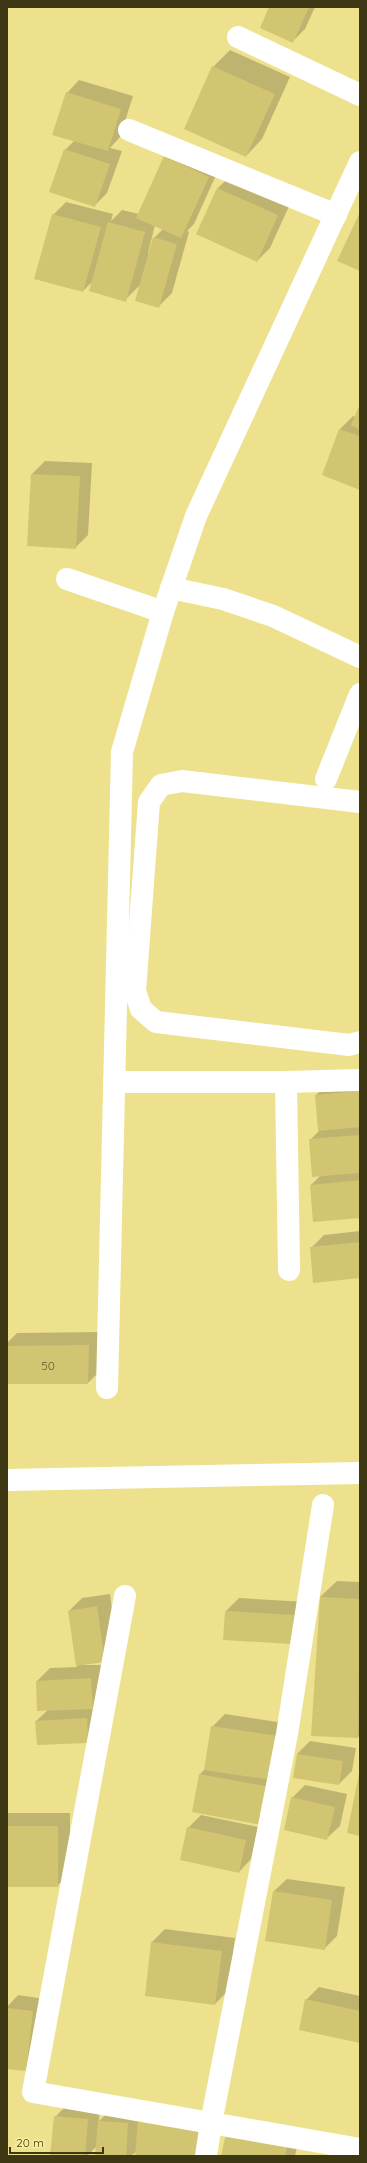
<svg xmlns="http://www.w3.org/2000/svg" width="367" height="2163" viewBox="0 0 367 2163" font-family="Quicksand,sans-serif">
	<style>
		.shadow { fill: #0003; fill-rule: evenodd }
		.building { fill: #d2c572 }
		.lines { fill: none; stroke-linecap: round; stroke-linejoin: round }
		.minor { stroke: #fff; stroke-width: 22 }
		.labels { text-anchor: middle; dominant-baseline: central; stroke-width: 3; stroke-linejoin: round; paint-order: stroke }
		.number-label { font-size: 12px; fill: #625a2c }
	</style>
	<rect width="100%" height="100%" fill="#eee18d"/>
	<g class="shadow">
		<polygon points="271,7 315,7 305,29 292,42"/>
		<polygon points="230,50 290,77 262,139 246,156 213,67"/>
		<polygon points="79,80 133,96 120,137 110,148 122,151 107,193 94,206 65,150 75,140 67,93"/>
		<path d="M165,157L221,164L194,224L187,231L189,232L172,293L159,306L140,285L125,300L93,281L83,291L53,215L66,202L113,214L111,221L122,210L139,214ZM155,225L163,229L154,238L150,253H148Z"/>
		<polygon points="231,175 291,202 270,248 257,261 197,234 218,188"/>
		<polygon points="360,407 360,489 323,475 340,429 353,416 356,417"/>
		<polygon points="45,461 92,463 88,535 75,548 32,474"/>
		<polygon points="360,1079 360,1217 311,1185 321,1175 310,1140 319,1131 316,1095 329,1082"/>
		<polygon points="360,1231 360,1277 311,1248 324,1235"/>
		<polygon points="101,1332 101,1370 88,1383 7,1383 7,1343 17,1333"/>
		<polygon points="337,1581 360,1582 360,1735 358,1737 320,1597"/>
		<polygon points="110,1594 117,1648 77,1665 104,1665 88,1742 36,1721 48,1710 37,1681 50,1668 77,1667 69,1611 82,1598"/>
		<polygon points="239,1598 307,1602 305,1630 225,1639 226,1611"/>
		<polygon points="225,1714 291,1724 275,1811 200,1774 205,1769 212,1727"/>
		<polygon points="310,1741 356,1748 352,1771 339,1784 297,1754"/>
		<polygon points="305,1785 347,1794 340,1826 327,1838 292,1798"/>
		<polygon points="7,1813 70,1813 70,1873 57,1886 7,1886"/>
		<polygon points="201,1815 258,1827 251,1859 239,1872 188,1828"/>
		<polygon points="287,1879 345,1887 337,1936 324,1949 274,1891"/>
		<polygon points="165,1929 235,1938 228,1991 215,2004 152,1942"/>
		<polygon points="319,1987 360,1996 360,2042 306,2000"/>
		<polygon points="18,1995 45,1999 26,2070 7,2067 7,2007"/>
		<polygon points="68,2104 100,2106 99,2121 112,2108 152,2106 212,2111 136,2156 137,2151 131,2156 96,2156 97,2146 87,2156 51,2156 55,2117"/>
		<polygon points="300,2133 295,2156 222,2156"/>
	</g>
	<g class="building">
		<polygon points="269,7 309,7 293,43 260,28"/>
		<polygon points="212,66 275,94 246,157 184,129"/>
		<polygon points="66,92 121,109 108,151 52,135"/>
		<polygon points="64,149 110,164 95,207 49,192"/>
		<polygon points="164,156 209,177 181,238 136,218"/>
		<polygon points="217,188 278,215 257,262 196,234"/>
		<polygon points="360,212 360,271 337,261"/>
		<polygon points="52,214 101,227 83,292 34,279"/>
		<polygon points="108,222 145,232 126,302 89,291"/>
		<polygon points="153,237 177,244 159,308 135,301"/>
		<polygon points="360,404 360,430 351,425"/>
		<polygon points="339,429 360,436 360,490 322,475"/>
		<polygon points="31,474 80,476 76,549 27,546"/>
		<polygon points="360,1091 360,1127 318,1131 315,1095"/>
		<polygon points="360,1135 360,1173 312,1177 309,1139"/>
		<polygon points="360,1180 360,1218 313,1222 310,1185"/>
		<polygon points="360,1242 360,1278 313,1283 310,1247"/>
		<polygon points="89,1345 88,1384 7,1384 7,1346"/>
		<polygon points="320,1597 360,1599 358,1738 311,1736"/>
		<polygon points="97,1606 105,1662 76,1666 68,1611"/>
		<polygon points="225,1611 294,1615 292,1644 223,1640"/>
		<polygon points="91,1678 93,1709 37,1711 36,1681"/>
		<polygon points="87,1718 88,1743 37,1745 35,1721"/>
		<polygon points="211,1726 278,1736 272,1780 204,1770"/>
		<polygon points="297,1754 343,1761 339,1785 293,1778"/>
		<polygon points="199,1774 270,1787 262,1825 192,1812"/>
		<polygon points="359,1774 360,1774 360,1836 347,1833"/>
		<polygon points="291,1797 335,1807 327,1840 284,1830"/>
		<rect x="7" y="1826" width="51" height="61"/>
		<polygon points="187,1827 246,1840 239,1873 180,1860"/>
		<polygon points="273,1891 332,1900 325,1950 265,1941"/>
		<polygon points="151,1942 222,1951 215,2005 145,1996"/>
		<polygon points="305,1999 360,2011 360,2043 299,2030"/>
		<polygon points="7,2008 33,2011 26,2071 7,2069"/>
		<polygon points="54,2116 88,2119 85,2156 50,2156"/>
		<polygon points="138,2119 200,2124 197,2156 135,2156"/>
		<polygon points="98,2121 128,2123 126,2156 95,2156"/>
		<polygon points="226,2133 287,2146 285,2156 221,2156"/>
	</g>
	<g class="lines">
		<g class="minor">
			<polyline points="238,37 360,95"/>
			<polyline points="129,130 336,215"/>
			<polyline points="67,579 163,612"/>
			<polyline points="171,588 223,599 273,616 360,657"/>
			<polyline points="326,779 360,694"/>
			<polyline points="360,802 182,781 161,785 149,802 135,991 141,1009 156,1022 349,1045 360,1042"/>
			<polyline points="114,1082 286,1082 360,1080"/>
			<polyline points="286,1082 289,1270"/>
			<polyline points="107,1388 122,752 163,612 196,516 360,162"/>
			<polyline points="7,1480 360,1473"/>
			<polyline points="125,1596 33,2092 360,2149"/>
			<polyline points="206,2156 211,2123 287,1734 323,1505"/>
		</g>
	</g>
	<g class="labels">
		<g class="number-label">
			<text x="48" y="1365">50</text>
		</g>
	</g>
	<rect width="367" height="2163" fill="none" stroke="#3d3714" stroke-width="16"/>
	<path d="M10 2147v6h93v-6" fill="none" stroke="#3d3714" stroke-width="2"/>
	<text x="16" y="2147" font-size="12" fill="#3d3714" stroke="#fbee9a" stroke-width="3" paint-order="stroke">20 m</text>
</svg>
